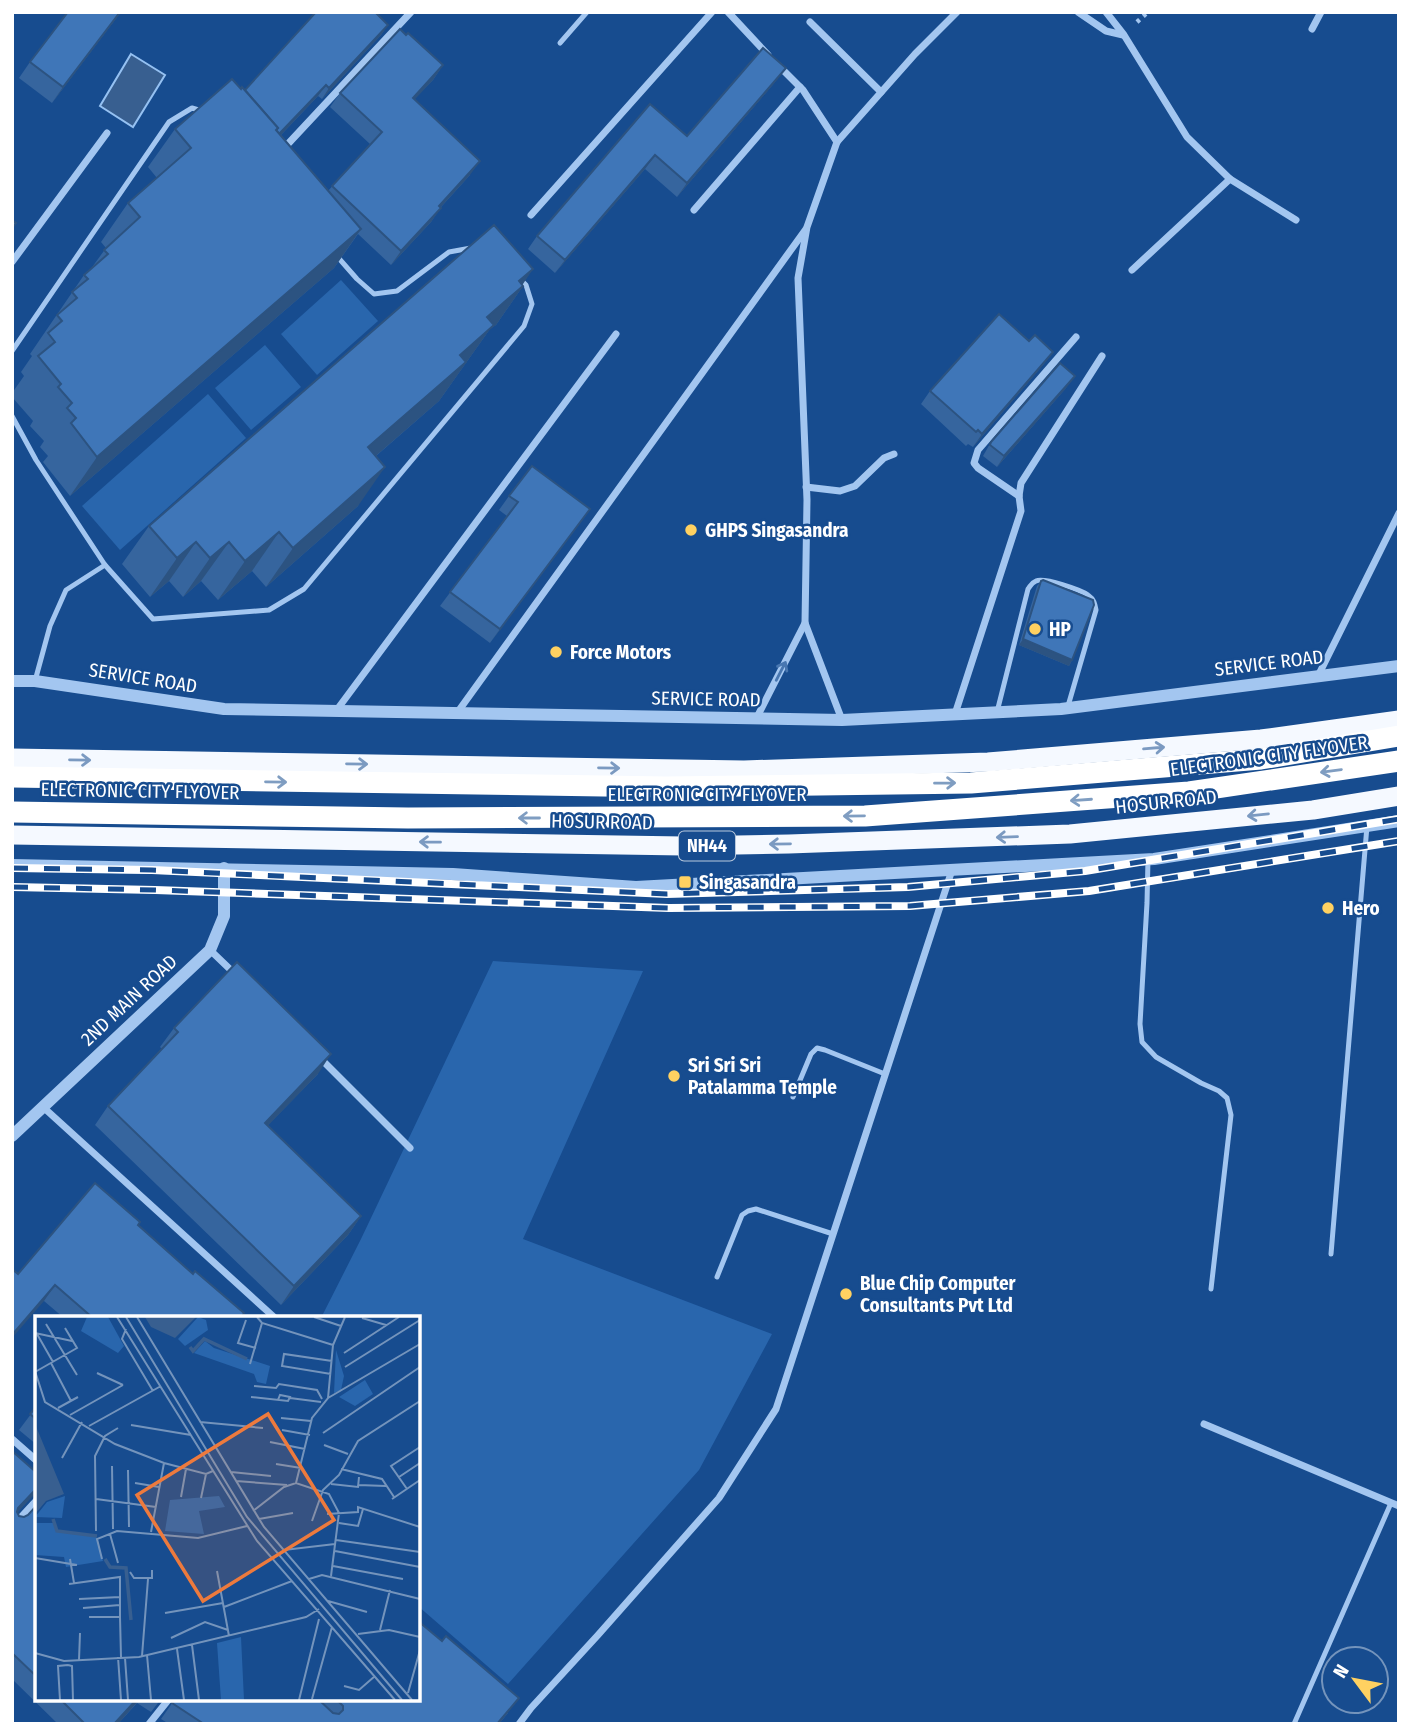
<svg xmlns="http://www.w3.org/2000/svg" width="1411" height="1736" viewBox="0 0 1411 1736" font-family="'Fira Sans Condensed',sans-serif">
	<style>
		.green { fill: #2966ad }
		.water { fill: #385f90; stroke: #95c1f2; stroke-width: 2 }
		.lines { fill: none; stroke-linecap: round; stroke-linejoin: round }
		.path { stroke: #a3c6f0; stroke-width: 4.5; stroke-dasharray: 3.5 5; stroke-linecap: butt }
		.service { stroke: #a3c6f0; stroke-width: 5 }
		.minor { stroke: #a3c6f0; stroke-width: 7 }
		.tertiary { stroke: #a3c6f0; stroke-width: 12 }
		.trunk { stroke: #f5f9ff; stroke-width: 19 }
		.motorway { stroke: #fff; stroke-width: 21 }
		.rail-casing { stroke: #fff; stroke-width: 8 }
		.rail { stroke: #174c8f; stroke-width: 5; stroke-dasharray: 16; stroke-linecap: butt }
		.wall { fill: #36659e }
		.shaded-wall { fill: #2c5381 }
		.building { fill: #3f76b8; stroke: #2c5381; stroke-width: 2 }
		.oneway { stroke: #4877b1 }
		.oneway2 { stroke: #7b9ac1 }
		.oneway3 { stroke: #7f9dc1 }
		.poi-dot { fill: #ffd161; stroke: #174c8f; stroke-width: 2.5 }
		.labels { text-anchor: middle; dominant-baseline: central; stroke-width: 5; stroke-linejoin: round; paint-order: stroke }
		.shield { fill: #174c8f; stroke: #b9c9dd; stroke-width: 2 }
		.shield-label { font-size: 18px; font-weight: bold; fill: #fff }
		.poi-label { font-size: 19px; font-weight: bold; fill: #fff; stroke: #174c8f; text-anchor: start }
		.street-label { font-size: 19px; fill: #fff; stroke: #174c8f }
		.inset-river { fill: none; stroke: #385f90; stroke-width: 3.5 }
		.inset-road { fill: none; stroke: #7494bc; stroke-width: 2 }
		.view { fill: #ed7a3d; fill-opacity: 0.15; stroke: #ed7a3d; stroke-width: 3.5 }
		.inset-edge { fill: none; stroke: #fff; stroke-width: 3.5 }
	</style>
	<rect width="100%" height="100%" fill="#174c8f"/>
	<g class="green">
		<polygon points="341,280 378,321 317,375 281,334"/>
		<polygon points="265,345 301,387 251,430 215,388"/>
		<polygon points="208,394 246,438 120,550 82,506"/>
		<polygon points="493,961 643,971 523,1239 772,1334 699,1470 508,1684 418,1606 418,1318 321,1318 361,1239"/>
	</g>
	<polygon class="water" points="131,54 165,75 133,127 100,106"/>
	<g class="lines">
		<polyline class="path" points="1137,22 1148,12"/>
		<g class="service">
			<polyline points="560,43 587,12"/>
			<polyline points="336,255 357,279 374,294 397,291 449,252 471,248"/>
			<polyline points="12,351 169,122 192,108 202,111"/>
			<polyline points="12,416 36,460 105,565 153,619 269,610 304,589 524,326 532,304 526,285 519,278"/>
			<polyline points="35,681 50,626 66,590 105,565"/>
			<path d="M997,712L1028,589C1031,585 1031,583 1036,581C1044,577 1081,590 1088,595C1094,599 1095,604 1096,610L1068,706"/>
			<polyline points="1148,859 1147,903 1140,1024 1142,1042 1156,1057 1201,1083 1219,1091 1227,1098 1231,1115 1211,1289"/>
			<polyline points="793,1097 811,1054 817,1048 825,1050 885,1074"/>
			<polyline points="1331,1254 1367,826"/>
			<polyline points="717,1277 742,1215 748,1211 756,1209 833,1234"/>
			<polyline points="1294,1724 1391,1503"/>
		</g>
		<g class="minor">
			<polyline points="728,12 768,55"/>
			<polyline points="1078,12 1106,31 1123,35"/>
			<polyline points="1106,12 1124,35 1187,137 1230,179 1296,220"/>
			<polyline points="810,22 881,92"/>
			<polyline points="1312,29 1321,12"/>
			<polyline points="779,66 803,90 837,142"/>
			<polyline points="286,146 411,12"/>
			<polyline points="694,210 800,87"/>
			<polyline points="531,215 712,12"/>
			<polyline points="12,262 107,133"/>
			<polyline points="1132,270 1230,179"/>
			<polyline points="806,487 840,491 855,486 884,458 894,454"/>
			<polyline points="1019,496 978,468 974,463 978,450 1076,337"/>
			<polyline points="1318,676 1399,513"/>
			<polyline points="336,711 616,334"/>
			<polyline points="457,713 806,229"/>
			<polyline points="955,714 1021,511 1019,496 1021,483 1102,356"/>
			<polyline points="756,719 805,623"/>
			<polyline points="842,720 805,623 807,500 798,278 807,227 837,142 915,54 957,12"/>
			<polyline points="210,950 235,974"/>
			<polyline points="320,1058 410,1148"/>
			<polyline points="43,1107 275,1318"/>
			<polyline points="1204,1424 1399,1506"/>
			<polyline points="12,1439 37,1461"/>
			<polyline points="12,1527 37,1500"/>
			<polyline points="149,1724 169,1699"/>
			<polyline points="519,1724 531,1708 598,1635 719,1498 776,1409 952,870"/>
		</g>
		<g class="tertiary">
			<polyline points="12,681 35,681 224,709 842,720 1061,709 1399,666"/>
			<polyline points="12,865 453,874 636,887 1154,859 1399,821"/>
			<polyline points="12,1136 210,950 224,916 224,868"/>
		</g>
		<g class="trunk">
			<polyline points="12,758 744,770 988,762 1261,739 1399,720"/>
			<polyline points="12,835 683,846 789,844 1070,834 1313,810 1399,796"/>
		</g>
		<g class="motorway">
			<polyline points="12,777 666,787 971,783 1261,759 1399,736"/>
			<polyline points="12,812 408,818 865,816 1189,792 1399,761"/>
		</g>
		<g class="rail-casing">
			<g id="rail">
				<polyline points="12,868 152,870 667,894 908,887 1085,871 1399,819"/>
				<polyline points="12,887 155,890 669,908 910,906 1089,891 1399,841"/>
			</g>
		</g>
		<use href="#rail" class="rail"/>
	</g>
	<g class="wall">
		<polygon points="73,12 121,12 52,103 19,78 30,62"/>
		<polygon points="388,25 381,35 322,99 318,96 281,135 328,191 370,144 330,107 340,93 443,65 433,80 414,99 470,175 441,207 431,222 391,265 358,234 334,268 70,496 43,462 48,456 40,447 44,441 30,426 33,421 12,397 12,393 24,376 21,372 32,356 30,354 84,275 90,270 106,248 101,242 128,203 157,178 148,167 175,129 241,89 245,90"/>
		<polygon points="776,81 677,197 645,169 555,273 528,249 537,236 650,104 687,136"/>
		<polygon points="522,285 523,286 496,325 490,329 439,401 376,456 358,506 266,587 252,571 218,600 201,581 183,597 169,581 150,597 122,564 149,526"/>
		<polygon points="1029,341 1053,352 1043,365 973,447 968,444 966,446 921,404 930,391"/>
		<polygon points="1067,387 997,467 983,456 991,442"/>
		<polygon points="509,496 580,523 490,643 440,606 507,516 499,510"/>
		<polygon points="1041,581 1072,660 1069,666 1019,645 1037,586"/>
		<polygon points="174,1028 318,1074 268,1125 361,1216 348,1235 281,1305 95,1125 108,1106 162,1049 160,1047"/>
		<polygon points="138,1226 193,1274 244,1313 241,1318 64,1318 44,1301 18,1274"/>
		<polygon points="37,1406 37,1445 19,1430"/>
		<polygon points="12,1451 37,1473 37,1490 17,1513 19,1516 24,1517 28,1515 37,1505 37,1699 161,1699 151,1712 137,1703 118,1724 58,1724 12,1679"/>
		<polygon points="175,1699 418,1699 508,1713 499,1724 169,1724 161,1719"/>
	</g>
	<g class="shaded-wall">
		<polygon points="120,12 121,12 52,103 63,87"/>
		<polygon points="388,25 381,35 322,99 329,88"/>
		<polygon points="443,65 433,80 403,112 413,98"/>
		<polygon points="786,68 776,81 677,197 687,183"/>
		<polygon points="326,85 318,96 258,159 266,148"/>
		<polygon points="655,155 645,169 555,273 565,260"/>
		<polygon points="480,161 470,175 429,220 439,206"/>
		<polygon points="441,208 431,222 391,265 401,251"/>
		<polygon points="361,229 334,268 70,496 97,457"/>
		<polygon points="533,269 519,290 523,286 496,325 490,329 439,401 341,486 368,447 519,281"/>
		<polygon points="1053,352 1043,365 973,447 982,434"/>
		<polygon points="1075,376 1067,387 997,467 1004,456"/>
		<polygon points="385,467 358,506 266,587 293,548"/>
		<polygon points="590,509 580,523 490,643 500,629"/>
		<polygon points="279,532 252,571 218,600 245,561"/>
		<polygon points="196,542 169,581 150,597 177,558"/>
		<polygon points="229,542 201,581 183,597 210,558"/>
		<polygon points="1023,639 1072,660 1069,666 1019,645"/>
		<polygon points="331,1054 318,1074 252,1142 265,1123"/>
		<polygon points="361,1216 348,1235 281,1305 294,1286"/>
		<polygon points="55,1285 44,1301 12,1338 12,1335"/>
		<polygon points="37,1488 37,1490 33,1496 12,1518 18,1508"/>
		<polygon points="519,1698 499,1724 497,1724"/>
		<polygon points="137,1699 140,1699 118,1724 114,1724"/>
	</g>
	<g class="building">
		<polygon points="68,12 120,12 63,87 30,62"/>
		<polygon points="316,12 375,12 388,25 329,88 326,85 279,134 276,130 278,128 245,90"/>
		<polygon points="400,29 406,35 408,33 443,65 413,98 480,161 439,206 441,208 401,251 332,186 382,132 340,93"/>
		<polygon points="763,48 786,68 687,183 655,155 565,260 537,236 650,104 687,136"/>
		<polygon points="232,79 241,89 242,87 278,128 276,130 361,229 97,457 71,423 76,418 67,408 72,403 58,387 61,384 38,356 55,342 48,333 62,321 57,315 77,298 72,292 88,279 84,275 108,254 104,250 140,217 128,203 191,148 175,129"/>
		<polygon points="12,220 16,223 12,228"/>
		<polygon points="494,225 533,269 519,281 523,286 487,317 494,325 460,355 466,362 368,447 385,467 293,548 279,532 245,561 229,542 210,558 196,542 177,558 149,526"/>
		<polygon points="999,314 1029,341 1035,335 1053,352 982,434 978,430 976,432 930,391"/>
		<polygon points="1060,363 1075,376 1004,456 990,445 991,442"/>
		<polygon points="532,466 590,509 500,629 450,592 518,502 509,496"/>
		<polygon points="1043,580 1093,600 1094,605 1072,660 1023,639 1041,581"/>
		<polygon points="237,962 331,1054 265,1123 361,1216 294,1286 108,1106 178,1032 174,1028"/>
		<polygon points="95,1183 140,1222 138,1225 193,1274 195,1271 244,1313 241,1318 93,1318 55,1285 12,1335 12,1269 18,1274"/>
		<polygon points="37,1406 37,1420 30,1414"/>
		<polygon points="12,1451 37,1473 37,1488 18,1508 17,1512 19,1516 24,1517 28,1515 37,1505 37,1677 12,1653"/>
		<polygon points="418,1621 442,1641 446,1636 519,1698 497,1724 204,1724 172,1703 175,1699 318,1699 333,1713 339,1714 343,1710 343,1706 336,1699 418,1699"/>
		<polygon points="60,1699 137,1699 114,1724 85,1724"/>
	</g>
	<defs><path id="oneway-shaft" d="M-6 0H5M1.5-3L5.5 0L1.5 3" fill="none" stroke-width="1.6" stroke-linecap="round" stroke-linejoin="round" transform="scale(1.75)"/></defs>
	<use class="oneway" href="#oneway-shaft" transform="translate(781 671) rotate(-63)"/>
	<g class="oneway2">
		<use href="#oneway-shaft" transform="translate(1154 748) rotate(-5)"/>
		<use href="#oneway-shaft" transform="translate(80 760) rotate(1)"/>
		<use href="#oneway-shaft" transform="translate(357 764) rotate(1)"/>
		<use href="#oneway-shaft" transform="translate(609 768) rotate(1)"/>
		<use href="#oneway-shaft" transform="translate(1258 815) rotate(174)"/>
		<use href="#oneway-shaft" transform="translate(1007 837) rotate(178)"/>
		<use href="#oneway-shaft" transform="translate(430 842) rotate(-179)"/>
		<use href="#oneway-shaft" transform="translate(780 844) rotate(179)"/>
	</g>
	<g class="oneway3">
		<use href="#oneway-shaft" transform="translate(1331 771) rotate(172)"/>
		<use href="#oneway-shaft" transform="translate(276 782) rotate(1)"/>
		<use href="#oneway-shaft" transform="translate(945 783) rotate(-1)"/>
		<use href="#oneway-shaft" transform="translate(1081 800) rotate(176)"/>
		<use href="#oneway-shaft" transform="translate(854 816) rotate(179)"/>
		<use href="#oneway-shaft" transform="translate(529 818) rotate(180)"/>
	</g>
	<g class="poi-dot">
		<circle cx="691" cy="530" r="7"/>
		<circle cx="1035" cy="629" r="7"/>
		<circle cx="556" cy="652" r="7"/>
		<rect x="678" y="875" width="14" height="14" rx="3.5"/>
		<circle cx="1328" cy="908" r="7"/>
		<circle cx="674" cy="1076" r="7"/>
		<circle cx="846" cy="1294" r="7"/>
	</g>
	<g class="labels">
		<rect class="shield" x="679" y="831.5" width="56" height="29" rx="5"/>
		<g class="shield-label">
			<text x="707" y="846">NH44</text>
		</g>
		<g class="poi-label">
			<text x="705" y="530">GHPS Singasandra</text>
			<text x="1049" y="629">HP</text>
			<text x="570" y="652">Force Motors</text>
			<text x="699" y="882">Singasandra</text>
			<text x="1342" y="908">Hero</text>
			<text x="688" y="1065">Sri Sri Sri<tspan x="688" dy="22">Patalamma Temple</tspan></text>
			<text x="860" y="1283">Blue Chip Computer<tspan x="860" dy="22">Consultants Pvt Ltd</tspan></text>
		</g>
		<g class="street-label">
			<text transform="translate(1269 663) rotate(-7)">SERVICE ROAD</text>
			<text transform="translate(143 678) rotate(9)">SERVICE ROAD</text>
			<text transform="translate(706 699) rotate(1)">SERVICE ROAD</text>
			<text transform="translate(1269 756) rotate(-8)">ELECTRONIC CITY FLYOVER</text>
			<text transform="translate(140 791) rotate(1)">ELECTRONIC CITY FLYOVER</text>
			<text x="707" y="794">ELECTRONIC CITY FLYOVER</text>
			<text transform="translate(1166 802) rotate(-6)">HOSUR ROAD</text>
			<text transform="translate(602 822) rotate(1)">HOSUR ROAD</text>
			<text transform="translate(129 1000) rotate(-43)">2ND MAIN ROAD</text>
		</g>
	</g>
	<g transform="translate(35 1316)">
		<rect width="385" height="385" fill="#174c8f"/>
		<path d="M52,1H73L89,30L83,37L46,15ZM163,1L171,4L173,14L150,30L143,23ZM170,25L179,32L235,50L231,68L222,66L219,58L159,37ZM301,34L309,60L306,74L299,77ZM330,64L338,78L320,90L304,81ZM30,180L27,202L0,201L12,186ZM184,180L190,191L164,195L169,218L130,215L135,184ZM0,207H18L22,215L61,220L68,245L31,251L29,241L0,239ZM206,321L209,384H186L182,327Z" fill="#2966ad"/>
		<path d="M110,1H161L140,22L116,11ZM0,108L29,178L11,185L0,198Z" fill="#385f90"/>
		<path class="inset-river" d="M155,31L158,35L169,23L212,43M18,203L22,215L62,220M70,243L75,251L91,252L96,304"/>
		<path class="inset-road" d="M82,1L222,225L360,384M91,1L212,201L367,384M102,1L229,211L377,384M222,1L227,7L298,29M279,1L306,10M327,2L351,9M211,4L203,27L221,32M11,8L42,59M91,13L87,23L118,75M0,17L37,25M2,18L18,46M309,37L364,1M16,47L36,85M215,48L227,7M310,51L385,4M0,55L10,86L80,128L129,147L171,158L178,155M0,56L42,32L30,12M62,57L88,69M296,58L247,50L249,38L297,45M219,70L241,72L244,68L282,74L287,83M216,81L253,85L255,81L245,79L243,84M255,82L286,86M293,82L385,28M23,92L43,81M35,99L88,69M246,102L276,105M165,106L228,112M96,109L156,119M54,110L126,70M247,114L275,119M288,117L385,51M235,126L270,133M289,129L313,138M27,142L47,106M241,148L266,152M77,150L78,213M306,153L347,163L359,181M93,154L94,211M196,156L236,160M364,161L385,147M201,165L252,169M100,167L124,171M261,167L277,102L293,82L298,29L310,1M296,168L323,171L324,161M323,169L351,170M372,173L356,150L385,131M146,181L151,153M166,182L171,158M61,183L121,191M357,183L385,164M218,195L249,171L261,167L294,178L304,197L296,260M292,198L323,196V191L385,211M224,203L258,197M277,205L288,174L304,159L323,125L385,85M304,207L323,210L328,193M61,215L60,140L70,120L83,112M116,216L129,147M75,218L83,247M301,224L385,236M249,234L300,228M300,235L385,251M0,242L42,249M35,243L39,267M67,243L62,223L82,215L163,222L212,210M298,250L368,263M182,255L194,320M95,256L99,262H117V254M274,263L287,259L385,283M34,268L85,261V301M44,283L85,281M293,285L332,296M189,291L257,265M48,292L85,289M130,297L188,287M54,301H85L86,341M345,314L355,274M323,318L354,314L385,321M136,322L170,306L193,314M157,329L164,384M142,333L149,384M0,337L29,345L104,341L271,301L284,293M112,339L116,384M107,340L113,263M83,341L86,384M90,342L93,384M44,344L45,317M33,349L37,350L38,384M309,370L324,374L340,360M373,377L385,334M277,383L297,311M25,384L23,350L33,349M264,384L284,303"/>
		<path class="view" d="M233,98L299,204L168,285L102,179Z"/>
		<rect width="385" height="385" class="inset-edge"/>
	</g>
	<rect width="1411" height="1736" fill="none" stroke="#ffffff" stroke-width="28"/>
	<g transform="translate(1355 1680) rotate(302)"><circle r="33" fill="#174c8f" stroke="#7494bc" stroke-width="2"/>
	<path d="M0-5L12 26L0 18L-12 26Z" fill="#ffd161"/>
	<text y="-10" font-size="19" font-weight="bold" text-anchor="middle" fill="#ffffff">N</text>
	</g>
</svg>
